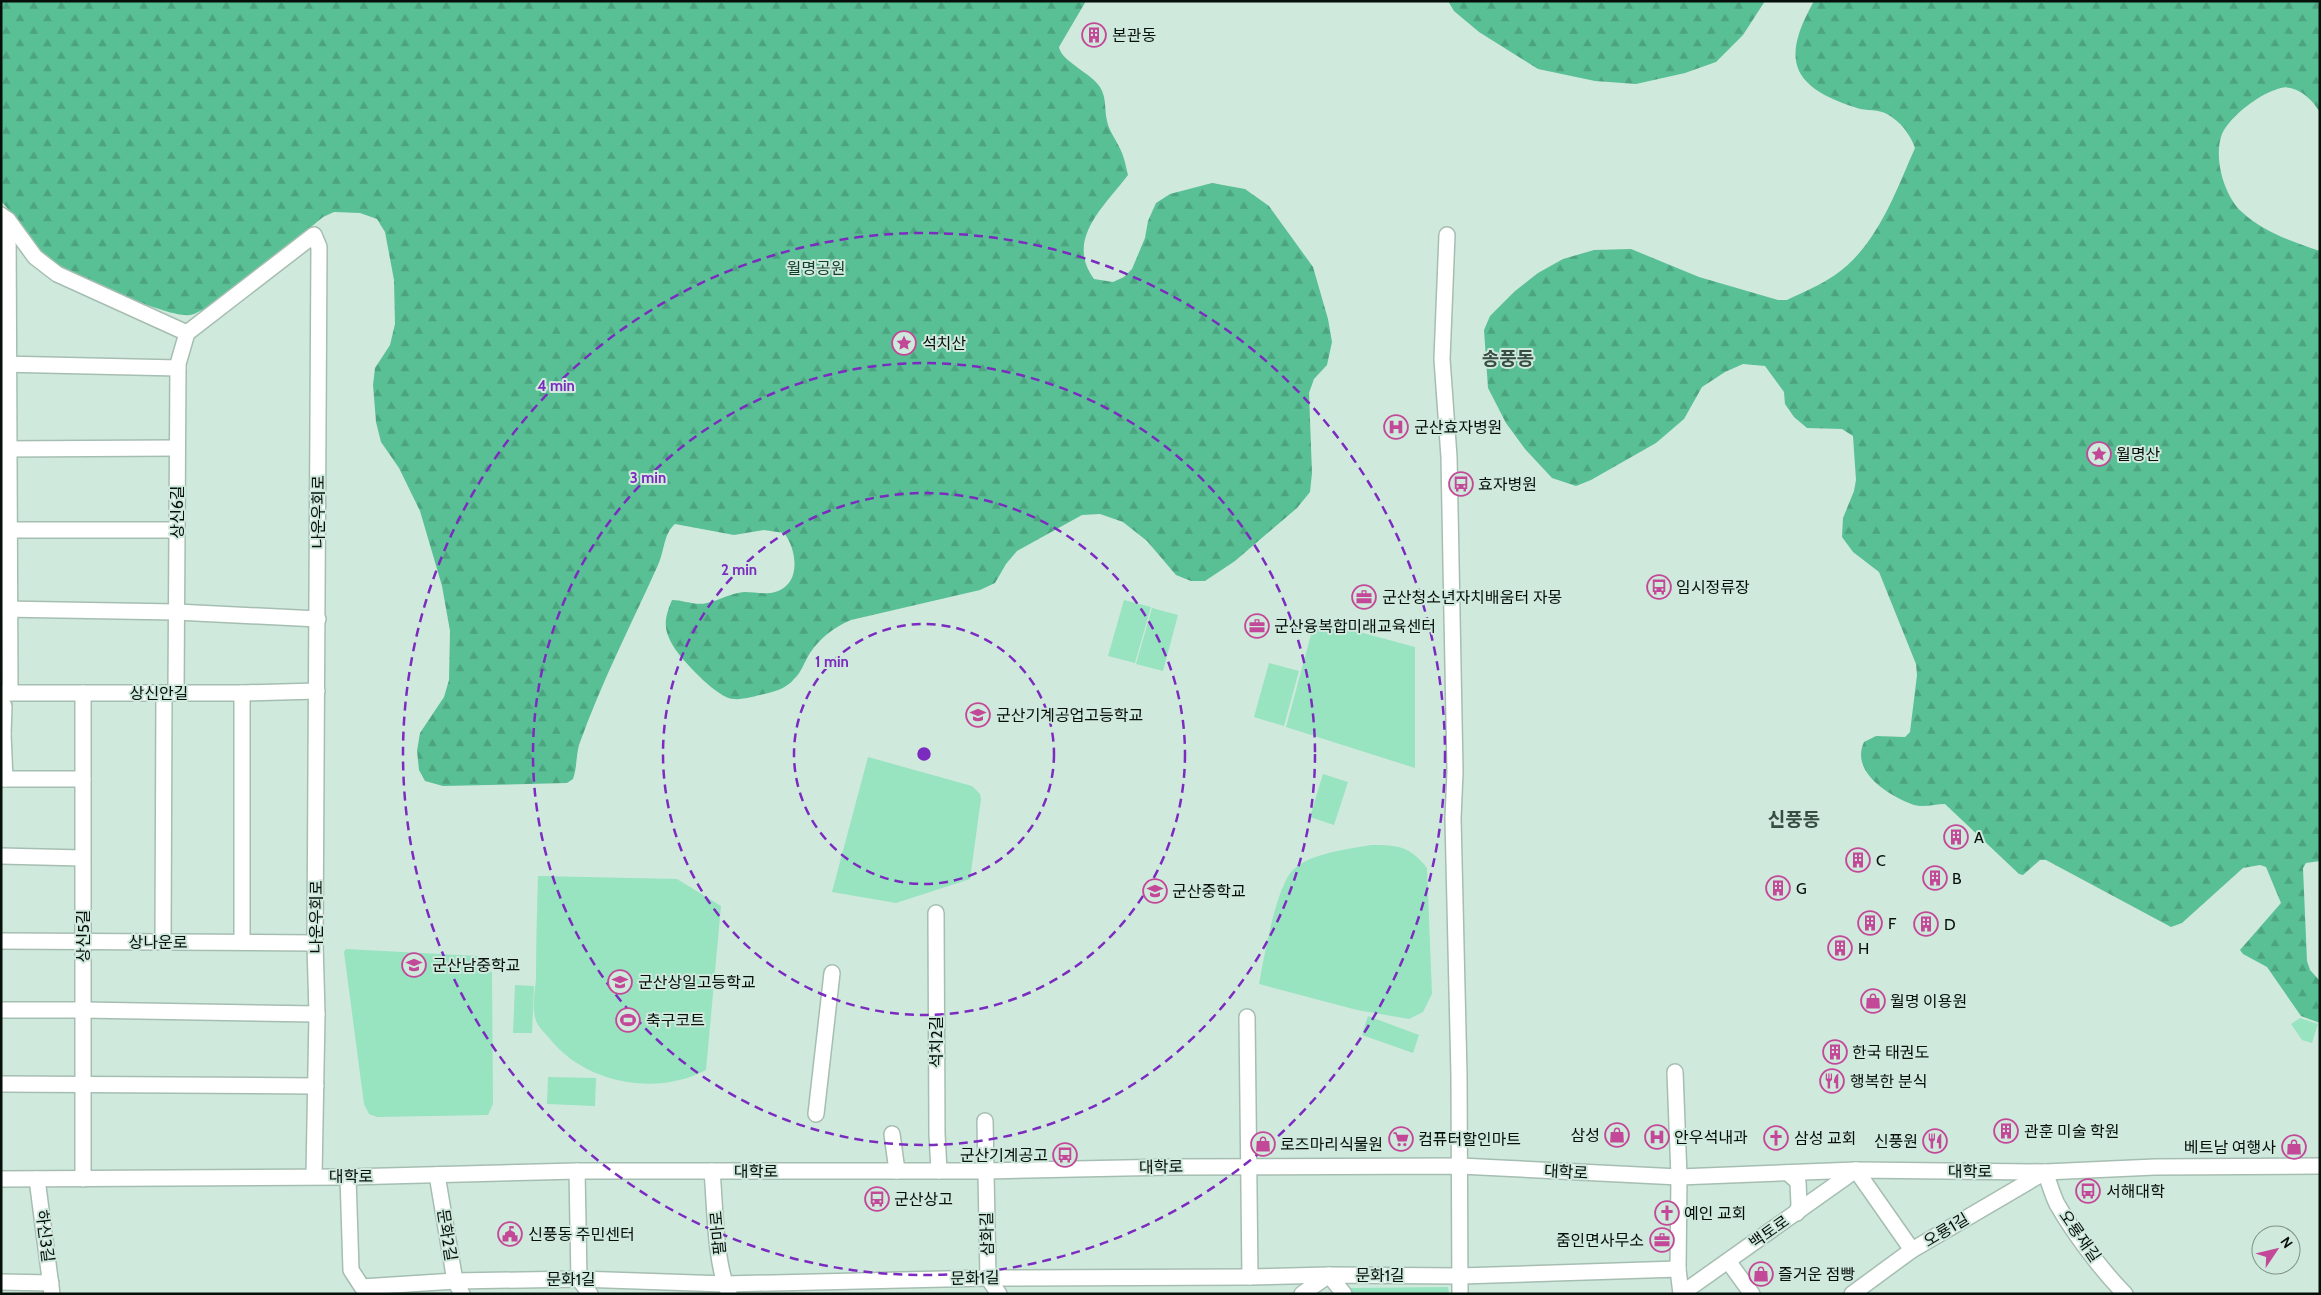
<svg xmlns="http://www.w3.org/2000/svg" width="2321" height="1295" viewBox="0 0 2321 1295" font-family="Cabin,'Noto Sans KR',sans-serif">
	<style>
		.forest { fill: url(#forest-firs) }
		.park { fill: #98e3c0 }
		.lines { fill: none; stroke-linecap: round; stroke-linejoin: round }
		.minor-casing { stroke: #a6beb2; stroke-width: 18 }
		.minor { stroke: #fff; stroke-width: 15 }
		.ring { fill: none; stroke: #7b2cbf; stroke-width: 2.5; stroke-dasharray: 9 6 }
		.labels { text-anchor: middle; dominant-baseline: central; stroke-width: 4; stroke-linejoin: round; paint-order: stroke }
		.poi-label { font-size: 16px; fill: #070f0b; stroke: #d0e9dd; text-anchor: start }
		.park-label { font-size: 16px; fill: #113d2c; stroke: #d0e9dd }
		.street-label { font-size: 16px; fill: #070f0b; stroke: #d0e9dd }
		.quarter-label { font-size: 19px; font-weight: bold; fill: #384d43; stroke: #d0e9dd }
		.centre { fill: #7b2cbf; stroke: #d0e9dd; stroke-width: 2.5 }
		.ring-label { font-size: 15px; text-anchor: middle; font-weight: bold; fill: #7b2cbf; stroke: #d0e9dd; stroke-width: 4; stroke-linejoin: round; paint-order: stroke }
	</style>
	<defs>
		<pattern id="forest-firs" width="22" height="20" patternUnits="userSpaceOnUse" patternTransform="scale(1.25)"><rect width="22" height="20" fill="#59bf95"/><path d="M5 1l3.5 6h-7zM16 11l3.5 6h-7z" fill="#4ca37f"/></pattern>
	</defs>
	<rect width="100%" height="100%" fill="#d0e9dd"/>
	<g class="forest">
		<path d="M1,1H1086L1059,47C1061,61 1091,73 1100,87C1107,99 1104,108 1107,121C1109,132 1118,142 1122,153C1125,160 1126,168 1128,175C1104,207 1065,239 1094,279L1113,282L1124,277L1132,269L1145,238L1148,221L1156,203L1170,194L1212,183L1245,189L1269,206L1313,267L1328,319L1332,342L1327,365L1314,379L1309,393L1312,473L1310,492L1297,508L1235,561L1205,581H1191L1176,575L1147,541L1123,522L1100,514L1082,515L1017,551L1006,564L995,583L980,590L851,620C833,628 821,637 810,653C804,662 802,672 794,679C787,688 774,692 764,694C755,696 743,700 733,699C718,698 687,665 678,653C664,633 662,623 672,600C683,600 696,606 707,603C720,600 731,593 744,592C755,592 765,595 775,592C802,585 797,549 784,533L764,530L734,535L675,524C663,535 665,550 658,565C631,625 601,683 579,745C576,756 577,768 573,779L567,783L443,786L425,781L419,770L417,751L420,733L444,697L449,680L450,631L442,586L420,511L399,468L381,442L376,422L373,385L375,368L390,345L395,324L394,280L385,232L377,219L360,213L334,212L323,217C301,235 211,312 190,315C170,319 66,273 50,259C31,243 18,220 1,201Z"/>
		<polygon points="1448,1 1765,1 1743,35 1716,62 1685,73 1636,84 1595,81 1538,69 1479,32 1454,11"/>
		<path d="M1814,1H2320V113C2314,100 2296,84 2281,88C2262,92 2230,116 2222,134C2213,157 2224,196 2242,212C2263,232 2293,242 2320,251V861L2306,863L2303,868L2307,961L2310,970L2320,981V1023L2301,1016L2267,967L2243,954L2240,950L2281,903L2266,867L2260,865L2243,868L2182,923L2171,927L2046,860H2040L2023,875L2019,874L1945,804C1935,804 1924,808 1914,805C1889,796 1850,772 1864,742L1876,736L1905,737L1910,732L1917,675L1916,664L1879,572L1853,552L1842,537L1843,518L1854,491L1856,480L1853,436L1842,429L1807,428L1794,417L1785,404L1784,392L1765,366L1743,364L1725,372L1702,387L1684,419L1656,443L1591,480L1576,486L1552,478L1525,449L1506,423L1488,388L1484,330L1490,316L1515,291L1538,273L1563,259L1594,250L1631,249L1699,277L1778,300H1787C1803,292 1821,285 1835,275C1877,246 1895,193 1915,148C1910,134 1901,122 1887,114C1879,109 1866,111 1857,108C1792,87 1780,61 1814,1Z"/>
	</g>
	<g class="park">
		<polygon points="1124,600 1151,607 1135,663 1108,656"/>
		<polygon points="1152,608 1178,615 1163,671 1136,664"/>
		<polygon points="1315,620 1415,647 1415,768 1286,727"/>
		<polygon points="1269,663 1299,671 1284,726 1254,717"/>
		<polygon points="868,757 972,786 980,794 981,799 970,879 896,903 832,892"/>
		<polygon points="1323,774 1348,782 1334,825 1310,817"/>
		<path d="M1371,845C1398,845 1410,846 1427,868L1432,994L1423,1012L1409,1019L1357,1010L1259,984C1264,958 1276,885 1294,869C1311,853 1349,849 1371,845Z"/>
		<path d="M538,876L677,879L721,906L706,1070C656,1097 585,1083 550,1039C545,1033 536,1025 535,1017C532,1006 535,990 536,979C536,944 537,910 538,876Z"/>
		<polygon points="346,949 477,956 482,959 492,973 493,1104 488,1115 377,1117 369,1114 364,1104 344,952"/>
		<polygon points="515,985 534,986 532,1033 513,1033"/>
		<polygon points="1368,1016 1419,1035 1413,1053 1362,1035"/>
		<polygon points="2300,1018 2318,1024 2312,1043 2302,1040 2291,1024"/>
		<polygon points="548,1077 596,1078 595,1106 547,1104"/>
		<polygon points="1448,1287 1449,1294 1351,1294 1347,1288"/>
	</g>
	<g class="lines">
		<g class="minor-casing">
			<g id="minor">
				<polyline points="1,215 8,220 35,257 57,274 187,333 314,235 319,247 315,943 317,1014 314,1176"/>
				<polyline points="8,220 10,693"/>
				<polyline points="1447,235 1442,359 1449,457 1455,772 1453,818 1459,1075 1460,1294"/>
				<polyline points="1,364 178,368"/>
				<polyline points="1,449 177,448"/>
				<polyline points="1,530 177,530"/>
				<polyline points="2,609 176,612 318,619"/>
				<polyline points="1,693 242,693 317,691"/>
				<polyline points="83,693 83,1179"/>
				<polyline points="176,693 178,364 187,333"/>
				<polyline points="1,734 3,734 4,706"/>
				<polyline points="3,734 5,779"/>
				<polyline points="1,779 83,779"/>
				<polyline points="1,856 82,858"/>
				<polyline points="936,913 937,1134 939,1171"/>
				<polyline points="1,941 315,943"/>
				<polyline points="163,942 164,693"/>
				<polyline points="242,942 242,693"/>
				<polyline points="1,1010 83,1010 317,1014"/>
				<polyline points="1247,1017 1250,1277"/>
				<polyline points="1675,1072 1679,1177 1678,1269"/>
				<polyline points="1,1084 316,1086"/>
				<polyline points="816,1114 832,973"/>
				<polyline points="985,1121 988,1278 999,1294"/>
				<polyline points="892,1134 897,1171"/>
				<polyline points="577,1171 579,1279 590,1294"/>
				<path d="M712,1171C715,1203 715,1266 729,1293"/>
				<polyline points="1788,1173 1798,1182 1799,1205 1797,1213"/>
				<polyline points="437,1175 455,1281 462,1294"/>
				<polyline points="348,1177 351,1270 362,1287 455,1281 579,1279 725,1284 988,1278 1250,1277 1329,1275 1460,1276 1678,1269 1681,1294"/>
				<polyline points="1,1179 348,1177 577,1171 986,1171 1172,1167 1460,1166 1679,1177 1856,1170 2045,1172 2155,1167 2320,1166"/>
				<polyline points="37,1179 52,1294"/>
				<polyline points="1728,1261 1752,1294"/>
				<polyline points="1,1282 51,1283"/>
				<polyline points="1302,1294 1329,1275 1344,1294"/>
				<polyline points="1681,1294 1856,1170 1912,1250"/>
				<path d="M1852,1294L1912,1250L2045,1172C2049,1182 2052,1194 2057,1204C2073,1232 2102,1271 2125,1294"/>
			</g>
		</g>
		<use href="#minor" class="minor"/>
	</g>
	<g class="ring">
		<circle cx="924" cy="754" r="130"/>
		<circle cx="924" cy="754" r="261"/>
		<circle cx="924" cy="754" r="391"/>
		<circle cx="924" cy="754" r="521"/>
	</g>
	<defs>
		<g id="building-ring" transform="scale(1.25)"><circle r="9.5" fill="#d0e9dd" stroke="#c34898" stroke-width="1.5"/><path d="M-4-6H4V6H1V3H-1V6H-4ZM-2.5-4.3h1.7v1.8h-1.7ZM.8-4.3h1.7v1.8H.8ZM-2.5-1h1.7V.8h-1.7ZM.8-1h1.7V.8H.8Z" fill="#c34898"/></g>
		<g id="sight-ring" transform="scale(1.25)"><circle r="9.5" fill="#d0e9dd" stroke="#c34898" stroke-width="1.5"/><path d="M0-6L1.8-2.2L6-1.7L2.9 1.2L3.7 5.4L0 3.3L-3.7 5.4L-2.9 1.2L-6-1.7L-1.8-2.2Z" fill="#c34898"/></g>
		<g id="hospital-ring" transform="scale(1.25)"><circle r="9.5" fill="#d0e9dd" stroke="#c34898" stroke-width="1.5"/><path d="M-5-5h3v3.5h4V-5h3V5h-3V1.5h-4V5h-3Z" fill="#c34898"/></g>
		<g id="bus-ring" transform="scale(1.25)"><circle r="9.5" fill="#d0e9dd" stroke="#c34898" stroke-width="1.5"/><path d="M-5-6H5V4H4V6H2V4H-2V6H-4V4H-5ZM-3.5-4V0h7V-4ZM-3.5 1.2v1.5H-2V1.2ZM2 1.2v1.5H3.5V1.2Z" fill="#c34898"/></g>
		<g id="office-ring" transform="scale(1.25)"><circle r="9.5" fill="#d0e9dd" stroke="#c34898" stroke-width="1.5"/><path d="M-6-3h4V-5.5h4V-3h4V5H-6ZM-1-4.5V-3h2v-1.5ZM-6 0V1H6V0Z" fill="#c34898"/></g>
		<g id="school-ring" transform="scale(1.25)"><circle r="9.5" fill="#d0e9dd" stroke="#c34898" stroke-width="1.5"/><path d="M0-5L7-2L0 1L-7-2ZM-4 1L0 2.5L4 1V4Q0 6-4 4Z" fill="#c34898"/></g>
		<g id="shop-ring" transform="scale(1.25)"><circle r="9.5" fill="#d0e9dd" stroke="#c34898" stroke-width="1.5"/><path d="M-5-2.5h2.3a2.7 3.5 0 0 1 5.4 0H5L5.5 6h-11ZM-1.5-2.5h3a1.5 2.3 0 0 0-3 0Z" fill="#c34898"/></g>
		<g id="stadium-ring" transform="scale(1.25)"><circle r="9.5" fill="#d0e9dd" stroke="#c34898" stroke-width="1.5"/><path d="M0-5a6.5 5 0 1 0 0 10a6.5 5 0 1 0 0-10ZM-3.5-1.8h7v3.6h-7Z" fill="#c34898"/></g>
		<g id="restaurant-ring" transform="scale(1.25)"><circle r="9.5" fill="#d0e9dd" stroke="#c34898" stroke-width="1.5"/><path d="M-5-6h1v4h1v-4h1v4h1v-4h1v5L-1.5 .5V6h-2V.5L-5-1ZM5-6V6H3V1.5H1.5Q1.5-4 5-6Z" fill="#c34898"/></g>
		<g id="church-ring" transform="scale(1.25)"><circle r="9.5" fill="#d0e9dd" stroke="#c34898" stroke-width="1.5"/><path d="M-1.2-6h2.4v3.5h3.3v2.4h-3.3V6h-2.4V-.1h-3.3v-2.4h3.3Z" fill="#c34898"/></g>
		<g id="supermarket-ring" transform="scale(1.25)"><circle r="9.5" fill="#d0e9dd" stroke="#c34898" stroke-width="1.5"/><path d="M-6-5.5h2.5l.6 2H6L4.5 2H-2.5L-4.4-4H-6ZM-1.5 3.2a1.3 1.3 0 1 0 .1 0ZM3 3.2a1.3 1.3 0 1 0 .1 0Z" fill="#c34898"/></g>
		<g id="civic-ring" transform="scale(1.25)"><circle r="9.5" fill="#d0e9dd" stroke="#c34898" stroke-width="1.5"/><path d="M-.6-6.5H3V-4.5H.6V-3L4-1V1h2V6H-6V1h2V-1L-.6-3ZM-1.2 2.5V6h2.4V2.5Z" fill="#c34898"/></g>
	</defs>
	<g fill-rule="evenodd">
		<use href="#building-ring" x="1094" y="35"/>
		<use href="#sight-ring" x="904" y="343"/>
		<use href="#hospital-ring" x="1396" y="427"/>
		<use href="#sight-ring" x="2099" y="454"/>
		<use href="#bus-ring" x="1461" y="484"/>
		<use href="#bus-ring" x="1659" y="587"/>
		<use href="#office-ring" x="1364" y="597"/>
		<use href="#office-ring" x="1257" y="626"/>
		<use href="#school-ring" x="978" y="715"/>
		<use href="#building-ring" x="1956" y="837"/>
		<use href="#building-ring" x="1858" y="860"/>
		<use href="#building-ring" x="1935" y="878"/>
		<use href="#building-ring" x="1778" y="888"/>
		<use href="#school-ring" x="1155" y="891"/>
		<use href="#building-ring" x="1870" y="923"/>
		<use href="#building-ring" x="1926" y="924"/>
		<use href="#building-ring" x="1840" y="948"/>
		<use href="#school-ring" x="414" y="965"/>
		<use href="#school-ring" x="620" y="982"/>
		<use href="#shop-ring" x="1873" y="1001"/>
		<use href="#stadium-ring" x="628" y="1020"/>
		<use href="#building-ring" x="1835" y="1052"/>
		<use href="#restaurant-ring" x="1832" y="1081"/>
		<use href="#building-ring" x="2006" y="1131"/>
		<use href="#shop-ring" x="1617" y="1135"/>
		<use href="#hospital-ring" x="1657" y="1137"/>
		<use href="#church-ring" x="1776" y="1138"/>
		<use href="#supermarket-ring" x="1401" y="1139"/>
		<use href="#restaurant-ring" x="1935" y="1141"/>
		<use href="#shop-ring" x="1263" y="1144"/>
		<use href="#shop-ring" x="2294" y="1147"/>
		<use href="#bus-ring" x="1065" y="1155"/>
		<use href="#bus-ring" x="2088" y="1191"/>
		<use href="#bus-ring" x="877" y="1199"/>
		<use href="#church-ring" x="1667" y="1213"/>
		<use href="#civic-ring" x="510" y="1234"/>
		<use href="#office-ring" x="1662" y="1240"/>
		<use href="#shop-ring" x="1761" y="1274"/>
	</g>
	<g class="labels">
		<g class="poi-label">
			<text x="1112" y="35">본관동</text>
			<text x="922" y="343">석치산</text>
			<text x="1414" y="427">군산효자병원</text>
			<text x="2116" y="454">월명산</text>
			<text x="1478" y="484">효자병원</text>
			<text x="1676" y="587">임시정류장</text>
			<text x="1382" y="597">군산청소년자치배움터 자몽</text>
			<text x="1274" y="626">군산융복합미래교육센터</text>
			<text x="996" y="715">군산기계공업고등학교</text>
			<text x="1974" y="837">A</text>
			<text x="1876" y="860">C</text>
			<text x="1952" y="878">B</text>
			<text x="1796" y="888">G</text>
			<text x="1172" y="891">군산중학교</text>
			<text x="1888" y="923">F</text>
			<text x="1944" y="924">D</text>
			<text x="1858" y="948">H</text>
			<text x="432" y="965">군산남중학교</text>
			<text x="638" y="982">군산상일고등학교</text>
			<text x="1890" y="1001">월명 이용원</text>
			<text x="646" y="1020">축구코트</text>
			<text x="1852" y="1052">한국 태권도</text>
			<text x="1850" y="1081">행복한 분식</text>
			<text x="2024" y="1131">관훈 미술 학원</text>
			<text x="1600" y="1135" text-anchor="end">삼성</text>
			<text x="1674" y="1137">안우석내과</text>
			<text x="1794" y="1138">삼성 교회</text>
			<text x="1418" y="1139">컴퓨터할인마트</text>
			<text x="1918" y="1141" text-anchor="end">신풍원</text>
			<text x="1280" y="1144">로즈마리식물원</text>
			<text x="2276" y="1147" text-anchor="end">베트남 여행사</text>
			<text x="1048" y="1155" text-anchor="end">군산기계공고</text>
			<text x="2106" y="1191">서해대학</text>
			<text x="894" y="1199">군산상고</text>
			<text x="1684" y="1213">예인 교회</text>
			<text x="528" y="1234">신풍동 주민센터</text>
			<text x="1644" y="1240" text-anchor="end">줌인면사무소</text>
			<text x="1778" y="1274">즐거운 점빵</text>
		</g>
		<g class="park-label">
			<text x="816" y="268">월명공원</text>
		</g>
		<g class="street-label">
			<text transform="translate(177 512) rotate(-90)">상신6길</text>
			<text transform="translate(318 512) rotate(-90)">나운우회로</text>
			<text x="159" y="693">상신안길</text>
			<text transform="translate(316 917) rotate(-90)">나운우회로</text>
			<text transform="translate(83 936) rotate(-90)">상신5길</text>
			<text x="158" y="942">상나운로</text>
			<text transform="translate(936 1042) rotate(-90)">석치2길</text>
			<text transform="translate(1161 1167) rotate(-1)">대학로</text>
			<text x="756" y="1171">대학로</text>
			<text x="1970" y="1171">대학로</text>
			<text transform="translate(1566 1172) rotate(3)">대학로</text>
			<text x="351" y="1176">대학로</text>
			<text transform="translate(1946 1230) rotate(-31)">오룡1길</text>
			<text transform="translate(1769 1232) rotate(-35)">백토로</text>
			<text transform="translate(718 1233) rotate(-95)">팔마로</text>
			<text transform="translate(987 1234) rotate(-91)">삼화길</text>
			<text transform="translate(447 1235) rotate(81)">문화2길</text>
			<text transform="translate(45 1236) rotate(83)">하신3길</text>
			<text transform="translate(2080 1236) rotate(55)">오룡재길</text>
			<text x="1380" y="1275">문화1길</text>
			<text transform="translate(975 1278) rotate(-1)">문화1길</text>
			<text x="571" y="1279">문화1길</text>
		</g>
		<g class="quarter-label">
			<text x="1508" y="358">송풍동</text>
			<text x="1794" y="819">신풍동</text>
		</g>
	</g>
	<circle cx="924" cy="754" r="8" class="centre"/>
	<g class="ring-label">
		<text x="556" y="391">4 min</text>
		<text x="648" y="483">3 min</text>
		<text x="739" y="575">2 min</text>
		<text x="832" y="667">1 min</text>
	</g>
	<rect width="2321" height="1295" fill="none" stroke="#070f0b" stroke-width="5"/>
	<g transform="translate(2276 1250) rotate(55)"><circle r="24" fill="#d0e9dd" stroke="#809289"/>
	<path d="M0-4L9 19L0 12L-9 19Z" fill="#c34898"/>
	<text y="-8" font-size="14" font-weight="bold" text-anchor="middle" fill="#070f0b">N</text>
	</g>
</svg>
